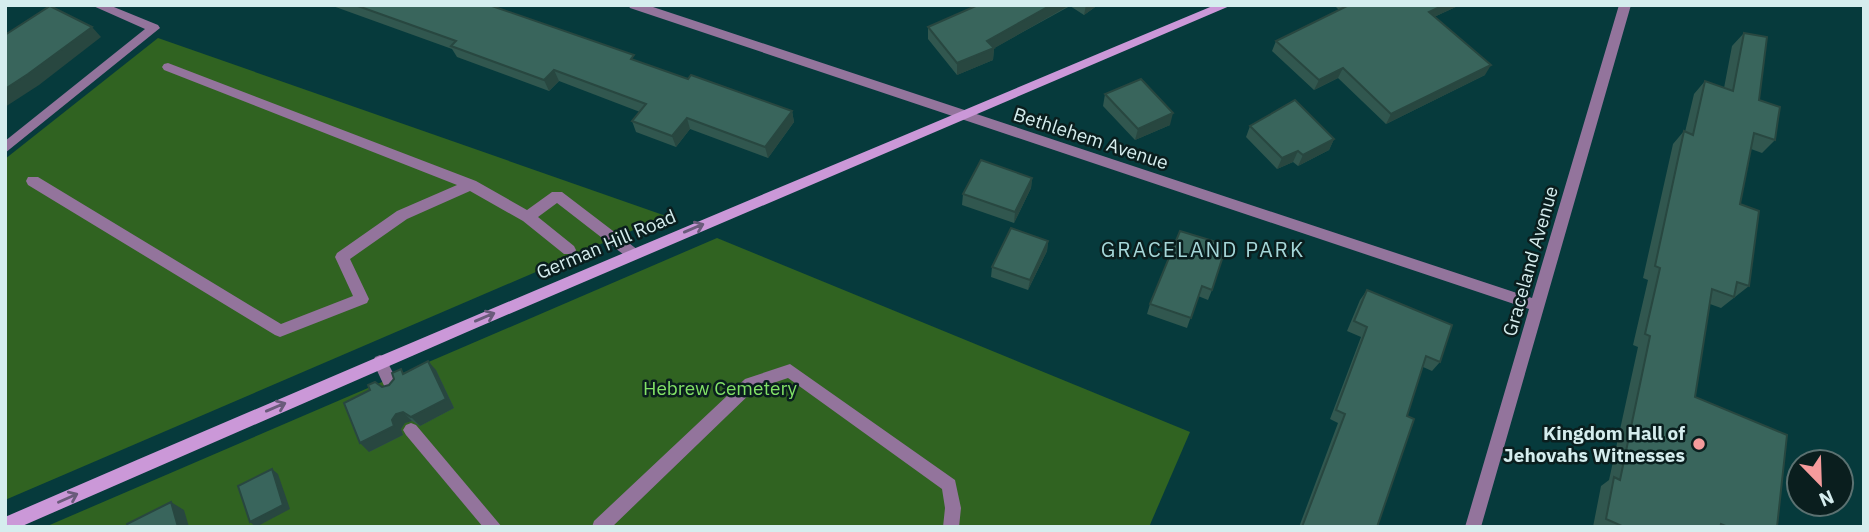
<svg xmlns="http://www.w3.org/2000/svg" width="1869" height="532" viewBox="0 0 1869 532" font-family="'IBM Plex Sans',sans-serif">
	<style>
		.green { fill: #306321 }
		.lines { fill: none; stroke-linecap: round; stroke-linejoin: round }
		.lane { fill: #93749c; fill-rule: evenodd }
		.street { fill: #93749c; fill-rule: evenodd }
		.secondary { fill: #cb98d8; fill-rule: evenodd }
		.wall { fill: #31574f }
		.shaded-wall { fill: #284740 }
		.building { fill: #39655c; stroke: #284740; stroke-width: 2 }
		.oneway { stroke: #6a5b7b }
		.poi-dot { fill: #f59b9c; stroke: #0a1e1e; stroke-width: 2.5 }
		.labels { text-anchor: middle; dominant-baseline: central; stroke-width: 5; stroke-linejoin: round; paint-order: stroke }
		.street-label { font-size: 19px; fill: #d5edee; stroke: #0a1e1e }
		.park-label { font-size: 19px; fill: #82e267; stroke: #0a1e1e }
		.poi-label { font-size: 19px; font-weight: bold; fill: #d5edee; stroke: #0a1e1e; text-anchor: end }
		.neighbourhood-label { font-size: 21px; letter-spacing: 2px; fill: #a5d6d8; stroke: #0a1e1e }
	</style>
	<rect width="100%" height="100%" fill="#063a3c"/>
	<g class="green">
		<polygon points="158,38 666,216 5,500 5,159"/>
		<polygon points="717,238 1190,432 1149,527 45,527"/>
	</g>
	<g class="lines">
		<g class="lane">
			<polygon points="91,5 109,5 158,25 160,28 5,153 5,141 145,29"/>
			<polygon points="168,63 476,181 527,210 552,192 562,192 638,250 640,254 638,258 628,258 557,203 538,217 574,246 576,250 574,254 564,254 523,221 470,191 407,219 350,259 369,299 367,303 280,337 275,335 28,185 26,181 28,177 38,177 281,324 353,296 335,257 337,253 397,211 457,185 164,70 162,67 164,64"/>
			<polygon points="380,355 385,357 400,387 397,392 392,394 387,392 373,362 375,357"/>
			<polygon points="790,364 955,480 961,508 959,527 943,527 945,508 942,489 788,378 755,389 612,527 592,527 594,521 745,379"/>
			<polygon points="411,423 416,425 502,527 483,527 406,435 403,430 406,425"/>
		</g>
		<polygon class="street" points="628,5 647,5 1532,298 1619,5 1631,5 1481,527 1465,527 1529,309 630,8"/>
		<path class="secondary" d="M1215,5H1232L467,332L20,527H5V517C407,343 811,174 1215,5Z"/>
	</g>
	<g class="wall">
		<polygon points="330,5 489,5 636,61 688,79 792,111 794,122 768,158 690,129 676,147 636,132 632,121 640,112 559,81 549,91 457,57 452,49"/>
		<polygon points="978,5 1098,5 1084,15 1070,6 994,48 993,60 957,75 928,39 928,27"/>
		<polygon points="1334,5 1460,5 1434,17 1485,75 1386,124 1338,78 1314,90 1272,51 1276,41 1340,11"/>
		<polygon points="1744,33 1759,100 1775,140 1762,153 1751,149 1740,204 1749,286 1721,308 1710,304 1695,397 1777,527 1593,527 1601,486 1609,480 1638,347 1633,345 1648,280 1643,278 1673,144 1684,131 1685,132 1694,94 1705,81 1724,88 1732,46"/>
		<polygon points="1105,94 1170,125 1135,140 1103,106"/>
		<polygon points="1250,126 1334,139 1329,150 1298,166 1293,162 1277,169 1246,137"/>
		<polygon points="1032,178 1031,188 1014,223 962,205 963,194"/>
		<polygon points="1048,241 1047,251 1028,290 991,277 992,267"/>
		<polygon points="1212,252 1212,290 1208,300 1198,296 1187,328 1147,314 1150,304"/>
		<polygon points="1367,290 1440,362 1432,371 1423,367 1407,416 1377,527 1299,527 1338,423 1330,419 1361,337 1347,331 1360,300"/>
		<polygon points="436,370 454,408 420,426 412,421 405,423 401,429 403,435 369,452 389,385 405,373"/>
	</g>
	<g class="shaded-wall">
		<polygon points="1051,5 1070,5 993,49 994,48 993,60 957,75 957,63 987,41"/>
		<polygon points="1086,5 1098,5 1084,15"/>
		<polygon points="1444,5 1460,5 1423,22 1429,12"/>
		<polygon points="92,27 101,37 39,85 5,107 5,89"/>
		<polygon points="1491,65 1485,75 1386,124 1391,114"/>
		<polygon points="1343,68 1338,78 1314,90 1319,80"/>
		<polygon points="554,70 559,81 549,91 544,80"/>
		<polygon points="792,111 794,122 768,158 765,147"/>
		<polygon points="1173,113 1170,125 1135,140 1138,129"/>
		<polygon points="687,118 690,129 676,147 672,136"/>
		<polygon points="1334,139 1329,150 1298,166 1303,155"/>
		<polygon points="1298,151 1293,162 1277,169 1282,158"/>
		<polygon points="1032,178 1031,188 1014,223 1015,212"/>
		<polygon points="1048,241 1047,251 1028,290 1030,280"/>
		<polygon points="428,361 436,370 454,408 420,426 411,417"/>
		<polygon points="403,412 412,421 405,423 401,429 403,435 369,452 360,443 392,420 396,414"/>
		<polygon points="272,469 278,474 290,509 256,527 250,522"/>
		<polygon points="171,502 184,510 189,527 178,527"/>
	</g>
	<g class="building">
		<polygon points="355,5 489,5 634,55 631,59 688,79 691,75 792,111 765,147 687,118 672,136 632,121 646,104 554,70 544,80 451,46 456,41"/>
		<polygon points="978,5 1051,5 987,41 994,48 957,63 928,27"/>
		<polygon points="1349,5 1444,5 1429,12 1491,65 1391,114 1343,68 1319,80 1276,41"/>
		<polygon points="50,6 92,27 28,74 5,89 5,35"/>
		<polygon points="1744,33 1767,37 1759,100 1780,107 1778,119 1775,140 1754,133 1740,204 1759,211 1749,286 1737,282 1734,297 1712,289 1695,397 1787,435 1777,527 1728,527 1721,524 1720,527 1624,527 1606,519 1614,477 1620,480 1650,336 1645,334 1660,268 1655,266 1684,131 1693,135 1705,81 1733,91"/>
		<polygon points="1141,79 1173,113 1138,129 1105,94"/>
		<polygon points="1295,100 1334,139 1303,155 1298,151 1282,158 1250,126"/>
		<polygon points="981,160 1032,178 1015,212 963,194"/>
		<polygon points="1011,228 1048,241 1030,280 992,267"/>
		<polygon points="1180,231 1216,242 1212,252 1223,256 1212,290 1202,286 1191,318 1150,304"/>
		<polygon points="1367,290 1452,325 1440,362 1426,356 1407,416 1414,419 1377,527 1302,527 1345,414 1336,410 1367,327 1354,321"/>
		<polygon points="428,361 446,399 411,417 403,412 396,414 392,420 394,426 360,443 344,403 370,390 368,385 375,382 382,387 389,385 394,379 392,373 401,369 403,374"/>
		<polygon points="272,469 283,505 250,522 238,486"/>
		<polygon points="171,502 178,527 128,527 127,524"/>
	</g>
	<defs><path id="oneway-shaft" d="M-6 0H5M1.5-3L5.5 0L1.5 3" fill="none" stroke-width="1.6" stroke-linecap="round" stroke-linejoin="round" transform="scale(1.75)"/></defs>
	<g class="oneway">
		<use href="#oneway-shaft" transform="translate(694 228) rotate(-23)"/>
		<use href="#oneway-shaft" transform="translate(485 317) rotate(-23)"/>
		<use href="#oneway-shaft" transform="translate(276 407) rotate(-23)"/>
		<use href="#oneway-shaft" transform="translate(68 498) rotate(-24)"/>
	</g>
	<circle class="poi-dot" cx="1699" cy="444" r="7"/>
	<g class="labels">
		<g class="street-label">
			<text transform="translate(1091 138) rotate(18)">Bethlehem Avenue</text>
			<text transform="translate(606 244) rotate(-23)">German Hill Road</text>
			<text transform="translate(1530 261) rotate(-74)">Graceland Avenue</text>
		</g>
		<g class="park-label">
			<text x="720" y="388">Hebrew Cemetery</text>
		</g>
		<g class="poi-label">
			<text x="1685" y="433">Kingdom Hall of<tspan x="1685" dy="22">Jehovahs Witnesses</tspan></text>
		</g>
		<g class="neighbourhood-label">
			<text x="1203" y="249">GRACELAND PARK</text>
		</g>
	</g>
	<rect width="1869" height="532" fill="none" stroke="#d5edee" stroke-width="14"/>
	<g transform="translate(1820 483) rotate(157)"><circle r="33" fill="#0a1e1e" stroke="#5b7171" stroke-width="2"/>
	<path d="M0-5L12 26L0 18L-12 26Z" fill="#f59b9c"/>
	<text y="-10" font-size="19" font-weight="bold" text-anchor="middle" fill="#d5edee">N</text>
	</g>
</svg>
